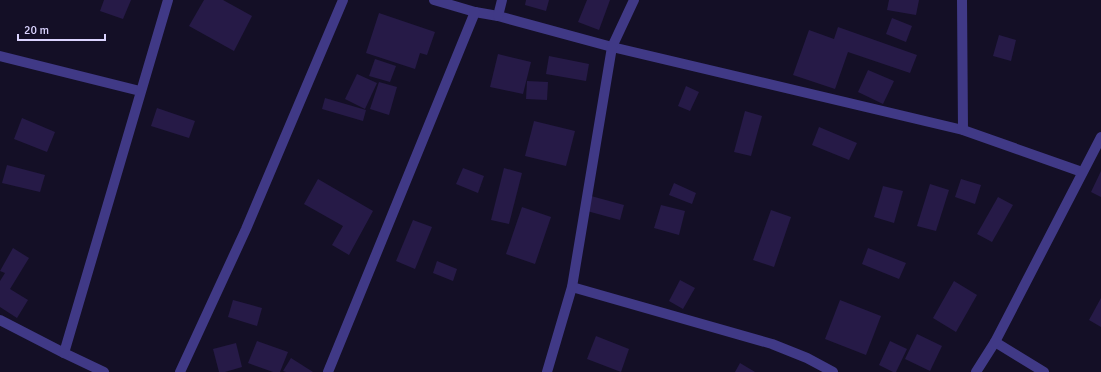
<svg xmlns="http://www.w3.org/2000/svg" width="1101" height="372" viewBox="0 0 1101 372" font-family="Signika,sans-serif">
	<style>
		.building { fill: #261a47 }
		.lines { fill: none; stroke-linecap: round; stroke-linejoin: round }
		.minor { stroke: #403986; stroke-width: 10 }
	</style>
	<rect width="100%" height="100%" fill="#140f26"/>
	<g class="building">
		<polygon points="104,0 131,0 123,19 100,11"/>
		<polygon points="204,0 223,0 252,16 234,51 189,26"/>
		<polygon points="526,0 549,0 546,11 525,5"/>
		<polygon points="587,0 610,0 599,30 578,22"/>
		<polygon points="889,0 919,0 916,15 887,10"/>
		<polygon points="379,13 435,32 427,55 420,53 415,69 366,53"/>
		<polygon points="892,18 912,26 906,42 886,34"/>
		<polygon points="838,27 917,55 910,73 848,52 835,89 793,75 809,30 834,39"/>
		<polygon points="999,35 1016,40 1011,61 993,56"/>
		<polygon points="498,54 531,62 523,94 490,87"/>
		<polygon points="549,56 589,64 586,81 546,74"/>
		<polygon points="375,59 396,66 390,82 369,76"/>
		<polygon points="868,70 894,81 883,104 858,92"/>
		<polygon points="357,74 377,83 365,109 345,99"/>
		<polygon points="527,81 548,82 547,100 526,99"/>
		<polygon points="379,82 397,87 389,115 370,109"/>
		<polygon points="686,86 699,92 690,111 678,106"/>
		<polygon points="325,98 366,110 363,121 322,109"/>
		<polygon points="157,108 195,121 189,138 151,126"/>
		<polygon points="745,111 762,116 751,156 734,152"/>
		<polygon points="22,118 55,132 47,152 14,139"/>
		<polygon points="534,121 575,131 566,166 525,156"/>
		<polygon points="819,127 857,143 849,160 812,145"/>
		<polygon points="7,165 45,175 40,192 2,183"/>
		<polygon points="463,168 484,176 478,193 456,184"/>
		<polygon points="504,168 522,173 509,224 491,220"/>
		<polygon points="1101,171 1101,197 1091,192"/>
		<polygon points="318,179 373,211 349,255 332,245 343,226 304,204"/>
		<polygon points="961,179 981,185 975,204 955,197"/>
		<polygon points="674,183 696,193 692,204 669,195"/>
		<polygon points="930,184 949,190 936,231 917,226"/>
		<polygon points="883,186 903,191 894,223 874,217"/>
		<polygon points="591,196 624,205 620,220 587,211"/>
		<polygon points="998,197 1013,205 992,242 977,234"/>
		<polygon points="661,205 685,211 679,235 654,228"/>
		<polygon points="522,207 551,217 535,264 506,254"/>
		<polygon points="771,210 791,217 774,267 753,260"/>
		<polygon points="413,220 432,227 415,269 396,261"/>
		<polygon points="13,248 29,258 10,289 28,300 17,318 0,307 0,281 5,273 0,271"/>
		<polygon points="868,248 906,263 899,279 862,264"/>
		<polygon points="437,261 457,269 453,281 433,273"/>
		<polygon points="680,280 695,288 683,309 669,301"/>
		<polygon points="954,281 977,295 956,332 933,318"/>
		<polygon points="1101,298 1101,327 1089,320"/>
		<polygon points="233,300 262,308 257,326 228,317"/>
		<polygon points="840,300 881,316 866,355 825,339"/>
		<polygon points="917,334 942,346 930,371 905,359"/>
		<polygon points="596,336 629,349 621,372 587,359"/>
		<polygon points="257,341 288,352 280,372 273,372 248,363"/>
		<polygon points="890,341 907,349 896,372 893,372 879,365"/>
		<polygon points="236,343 242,367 225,372 219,372 213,349"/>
		<polygon points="291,358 313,372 286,372 283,371"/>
		<polygon points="740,363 755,372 735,372"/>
	</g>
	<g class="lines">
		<g class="minor">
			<polyline points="434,0 475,12 498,16 612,47 963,130 1082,172"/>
			<polyline points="962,0 963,130"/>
			<polyline points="498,16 502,0"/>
			<polyline points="0,56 140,91"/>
			<polyline points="572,287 772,344 807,358 833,372"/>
			<polyline points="0,320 64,353 104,372"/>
			<polyline points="995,342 1044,372"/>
			<polyline points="64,353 168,0"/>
			<polyline points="180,372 246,229 343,0"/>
			<polyline points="328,372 475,12"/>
			<polyline points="547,372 572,287 612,47 634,0"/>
			<polyline points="976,372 995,342 1101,137"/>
		</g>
	</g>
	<path d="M18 34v6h87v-6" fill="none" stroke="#dbd4ff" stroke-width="2"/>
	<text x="24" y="34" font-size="12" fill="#dbd4ff" stroke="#140f26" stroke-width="3" paint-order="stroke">20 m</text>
</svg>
